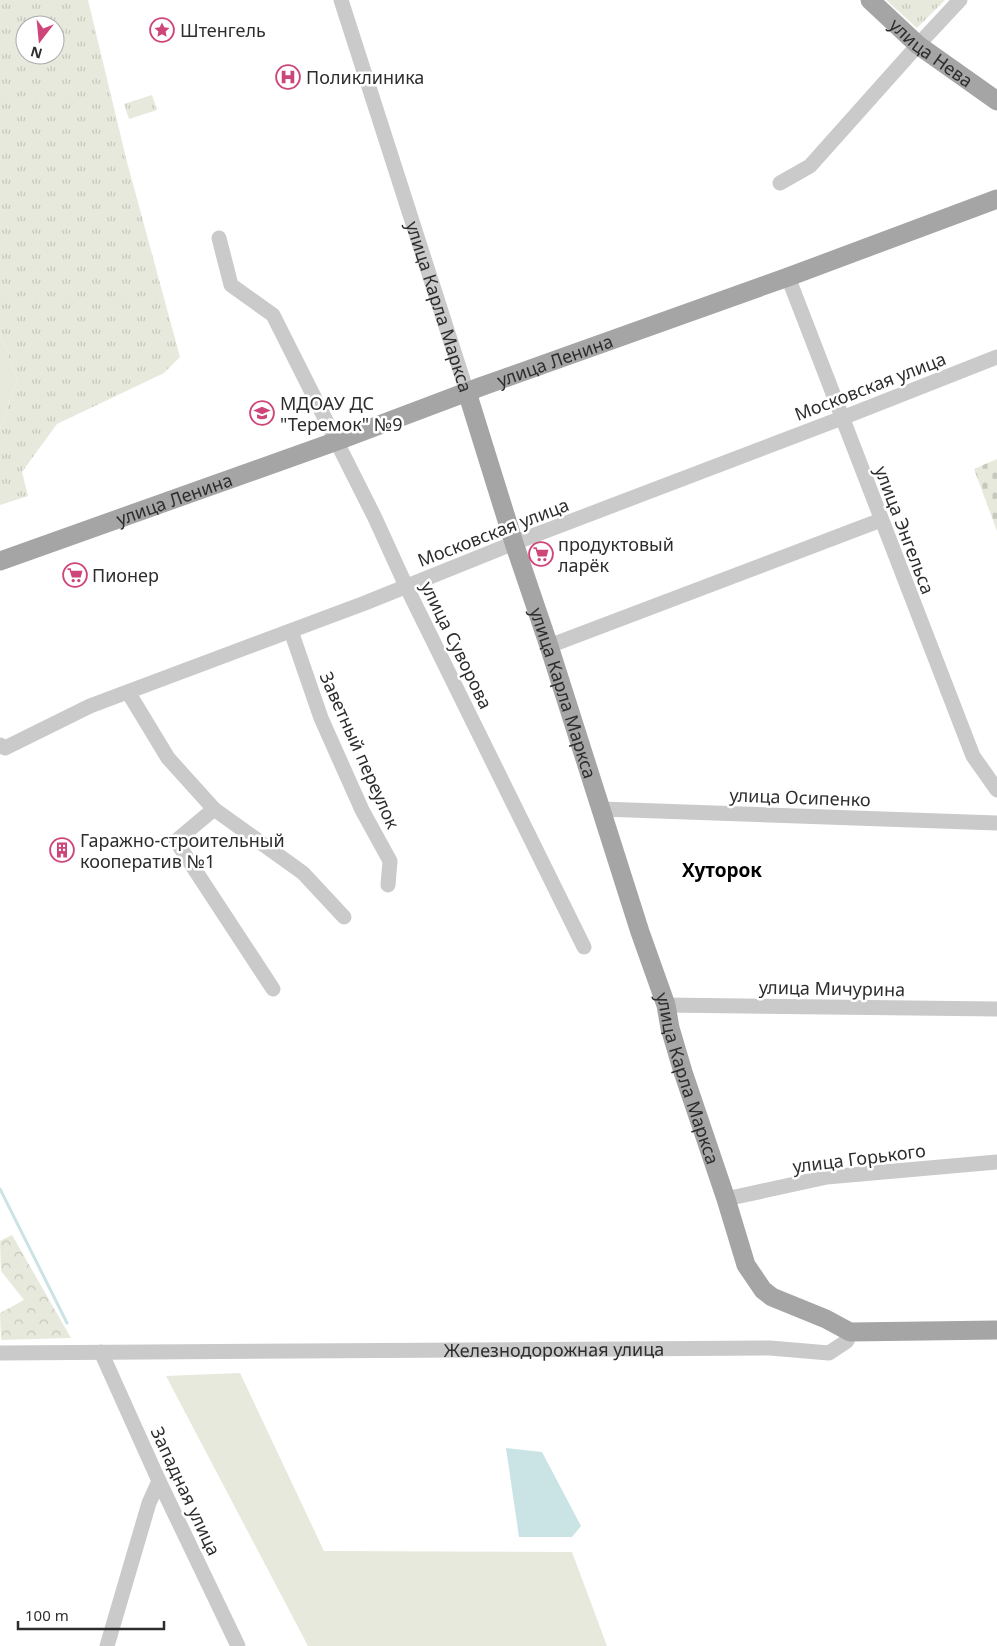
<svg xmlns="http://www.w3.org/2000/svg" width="997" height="1646" viewBox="0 0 997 1646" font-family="'Noto Sans',sans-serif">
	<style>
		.grass { fill: #e7e9dc }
		.forest { fill: url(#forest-crowns) }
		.cemetery { fill: url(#cemetery-stones) }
		.park { fill: url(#park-tufts); fill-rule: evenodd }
		.water { fill: #cae4e6 }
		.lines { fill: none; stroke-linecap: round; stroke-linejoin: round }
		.stream { stroke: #cae4e6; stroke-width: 3 }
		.minor { stroke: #cacaca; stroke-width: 15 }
		.major { stroke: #a5a5a5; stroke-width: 19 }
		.labels { text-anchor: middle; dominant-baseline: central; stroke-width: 5; stroke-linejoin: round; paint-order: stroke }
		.poi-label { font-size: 18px; fill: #2d2d2d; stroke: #fff; text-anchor: start }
		.street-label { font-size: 18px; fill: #2d2d2d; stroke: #fff }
		.neighbourhood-label { font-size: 19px; font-weight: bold; fill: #000; stroke: #fff }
	</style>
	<defs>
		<pattern id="forest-crowns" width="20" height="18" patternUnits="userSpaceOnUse" patternTransform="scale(1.25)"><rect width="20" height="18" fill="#e7e9dc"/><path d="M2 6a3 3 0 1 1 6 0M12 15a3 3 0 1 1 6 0" fill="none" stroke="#c6c8bd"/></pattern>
		<pattern id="cemetery-stones" width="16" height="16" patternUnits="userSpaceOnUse" patternTransform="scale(1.25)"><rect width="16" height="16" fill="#e7e9dc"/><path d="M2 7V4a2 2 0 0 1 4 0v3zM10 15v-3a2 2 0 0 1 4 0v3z" fill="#c6c8bd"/></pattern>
		<pattern id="park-tufts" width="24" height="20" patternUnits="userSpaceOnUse" patternTransform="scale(1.25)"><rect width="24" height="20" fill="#e7e9dc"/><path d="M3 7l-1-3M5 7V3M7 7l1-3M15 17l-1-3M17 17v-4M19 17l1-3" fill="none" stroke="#c6c8bd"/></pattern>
	</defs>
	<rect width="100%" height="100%" fill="#fff"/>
	<g class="grass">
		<polygon points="0,333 17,380 0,429"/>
		<polygon points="240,1373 324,1551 572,1552 607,1646 308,1646 166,1376"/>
	</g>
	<polygon class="forest" points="12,1235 71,1338 1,1340 0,1313 24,1300 1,1271 0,1241"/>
	<polygon class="cemetery" points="997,459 997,531 974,469"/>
	<g class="park">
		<path d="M0,0H88L127,162L180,357L164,373L57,424L22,472L28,496L0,505V429L17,380L0,333ZM25,25H55V55H25Z"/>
		<polygon points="886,0 945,0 917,28"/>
		<polygon points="152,95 157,110 129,119 124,104"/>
	</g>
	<polygon class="water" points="506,1448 542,1452 581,1526 572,1537 519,1537"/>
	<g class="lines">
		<polyline class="stream" points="0,1189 67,1323"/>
		<g class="minor">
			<path id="s1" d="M341,0L467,392"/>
			<polyline points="780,183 810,166 918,45 960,0"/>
			<polyline points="219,238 231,285 273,315 375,518 406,586 584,947"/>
			<polyline points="788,277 973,756 997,790"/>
			<polyline points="291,631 321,718 362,810 390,861 388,885"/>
			<polyline points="549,646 881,520"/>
			<polyline points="128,692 168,758 214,809 303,873 344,917"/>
			<polyline points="0,745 5,748 90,706 365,603 514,543 842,418 997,357"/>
			<polyline points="214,809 176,841 273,989"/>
			<polyline points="601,809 997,823"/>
			<polyline points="666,1005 997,1009"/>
			<polyline points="726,1199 827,1177 997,1162"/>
			<polyline points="101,1352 159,1481 238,1646"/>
			<path id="s2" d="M0,1353L770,1348L829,1353L847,1341L850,1332"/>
			<polyline points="107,1646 149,1503 159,1481"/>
		</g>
		<g class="major">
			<path id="s3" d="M870,0L918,45L997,101"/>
			<path id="s4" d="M467,392L514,543L549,646L640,932L666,1005L670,1028L683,1072L726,1199L746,1265L763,1290L772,1297L826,1319L850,1332L997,1330"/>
			<path id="s5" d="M0,561L337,441L480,387L788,277L997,199"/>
		</g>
	</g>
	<defs>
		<g id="sight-ring" transform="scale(1.25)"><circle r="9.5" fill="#fff" stroke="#ce457a" stroke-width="1.5"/><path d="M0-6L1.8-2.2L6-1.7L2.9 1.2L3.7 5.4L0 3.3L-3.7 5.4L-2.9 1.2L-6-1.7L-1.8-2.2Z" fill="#ce457a"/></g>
		<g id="hospital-ring" transform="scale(1.25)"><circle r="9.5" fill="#fff" stroke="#ce457a" stroke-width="1.5"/><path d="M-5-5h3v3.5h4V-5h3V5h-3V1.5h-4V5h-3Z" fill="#ce457a"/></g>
		<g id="school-ring" transform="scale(1.25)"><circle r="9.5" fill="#fff" stroke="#ce457a" stroke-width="1.5"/><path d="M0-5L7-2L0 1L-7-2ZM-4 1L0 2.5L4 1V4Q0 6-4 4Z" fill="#ce457a"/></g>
		<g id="supermarket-ring" transform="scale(1.25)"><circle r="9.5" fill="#fff" stroke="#ce457a" stroke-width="1.5"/><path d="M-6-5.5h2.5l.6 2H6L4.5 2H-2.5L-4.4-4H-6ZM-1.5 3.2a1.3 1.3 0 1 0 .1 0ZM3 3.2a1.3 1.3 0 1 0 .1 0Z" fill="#ce457a"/></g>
		<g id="building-ring" transform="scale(1.25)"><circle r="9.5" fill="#fff" stroke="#ce457a" stroke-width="1.5"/><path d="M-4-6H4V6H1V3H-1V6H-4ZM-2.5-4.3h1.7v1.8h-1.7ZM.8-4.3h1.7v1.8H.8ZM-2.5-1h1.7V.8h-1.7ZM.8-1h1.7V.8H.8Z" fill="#ce457a"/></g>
	</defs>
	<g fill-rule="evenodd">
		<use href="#sight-ring" x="162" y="30"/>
		<use href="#hospital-ring" x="288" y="77"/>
		<use href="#school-ring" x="262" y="413"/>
		<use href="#supermarket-ring" x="541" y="554"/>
		<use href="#supermarket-ring" x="75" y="575"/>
		<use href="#building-ring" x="62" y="850"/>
	</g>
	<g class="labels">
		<g class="poi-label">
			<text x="180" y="30">Штенгель</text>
			<text x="306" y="77">Поликлиника</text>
			<text x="280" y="403">МДОАУ ДС<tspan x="280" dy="21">"Теремок" №9</tspan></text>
			<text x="558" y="544">продуктовый<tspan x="558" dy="21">ларёк</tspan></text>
			<text x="92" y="575">Пионер</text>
			<text x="80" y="840">Гаражно-строительный<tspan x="80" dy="21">кооператив №1</tspan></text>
		</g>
		<g class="street-label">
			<text stroke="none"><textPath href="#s3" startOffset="81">улица Нева</textPath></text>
			<text stroke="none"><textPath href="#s1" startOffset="322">улица Карла Маркса</textPath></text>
			<text stroke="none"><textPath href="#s5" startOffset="590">улица Ленина</textPath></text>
			<text transform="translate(870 386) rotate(-21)">Московская улица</text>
			<text stroke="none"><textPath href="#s5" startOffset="185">улица Ленина</textPath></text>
			<text transform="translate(905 530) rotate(69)">улица Энгельса</text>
			<text transform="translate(493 532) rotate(-21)">Московская улица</text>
			<text transform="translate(457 645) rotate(64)">улица Суворова</text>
			<text stroke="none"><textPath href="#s4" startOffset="316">улица Карла Маркса</textPath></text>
			<text transform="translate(360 750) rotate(66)">Заветный переулок</text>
			<text transform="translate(800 797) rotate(2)">улица Осипенко</text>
			<text transform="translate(832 988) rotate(1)">улица Мичурина</text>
			<text stroke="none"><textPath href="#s4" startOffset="721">улица Карла Маркса</textPath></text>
			<text transform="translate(859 1158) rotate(-7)">улица Горького</text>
			<text stroke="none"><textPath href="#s2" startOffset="554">Железнодорожная улица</textPath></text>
			<text transform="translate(186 1491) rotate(65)">Западная улица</text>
		</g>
		<g class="neighbourhood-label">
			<text x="722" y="870">Хуторок</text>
		</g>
	</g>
	<g transform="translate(40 40) rotate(196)"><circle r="24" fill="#ffffff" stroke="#ababab"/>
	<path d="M0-4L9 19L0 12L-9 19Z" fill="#ce457a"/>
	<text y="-8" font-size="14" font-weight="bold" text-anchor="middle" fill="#2d2d2d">N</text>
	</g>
	<path d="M18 1621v8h146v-8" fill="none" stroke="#2d2d2d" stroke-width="2.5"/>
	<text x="25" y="1621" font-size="15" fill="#2d2d2d" stroke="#ffffff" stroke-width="4" paint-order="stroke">100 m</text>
</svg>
